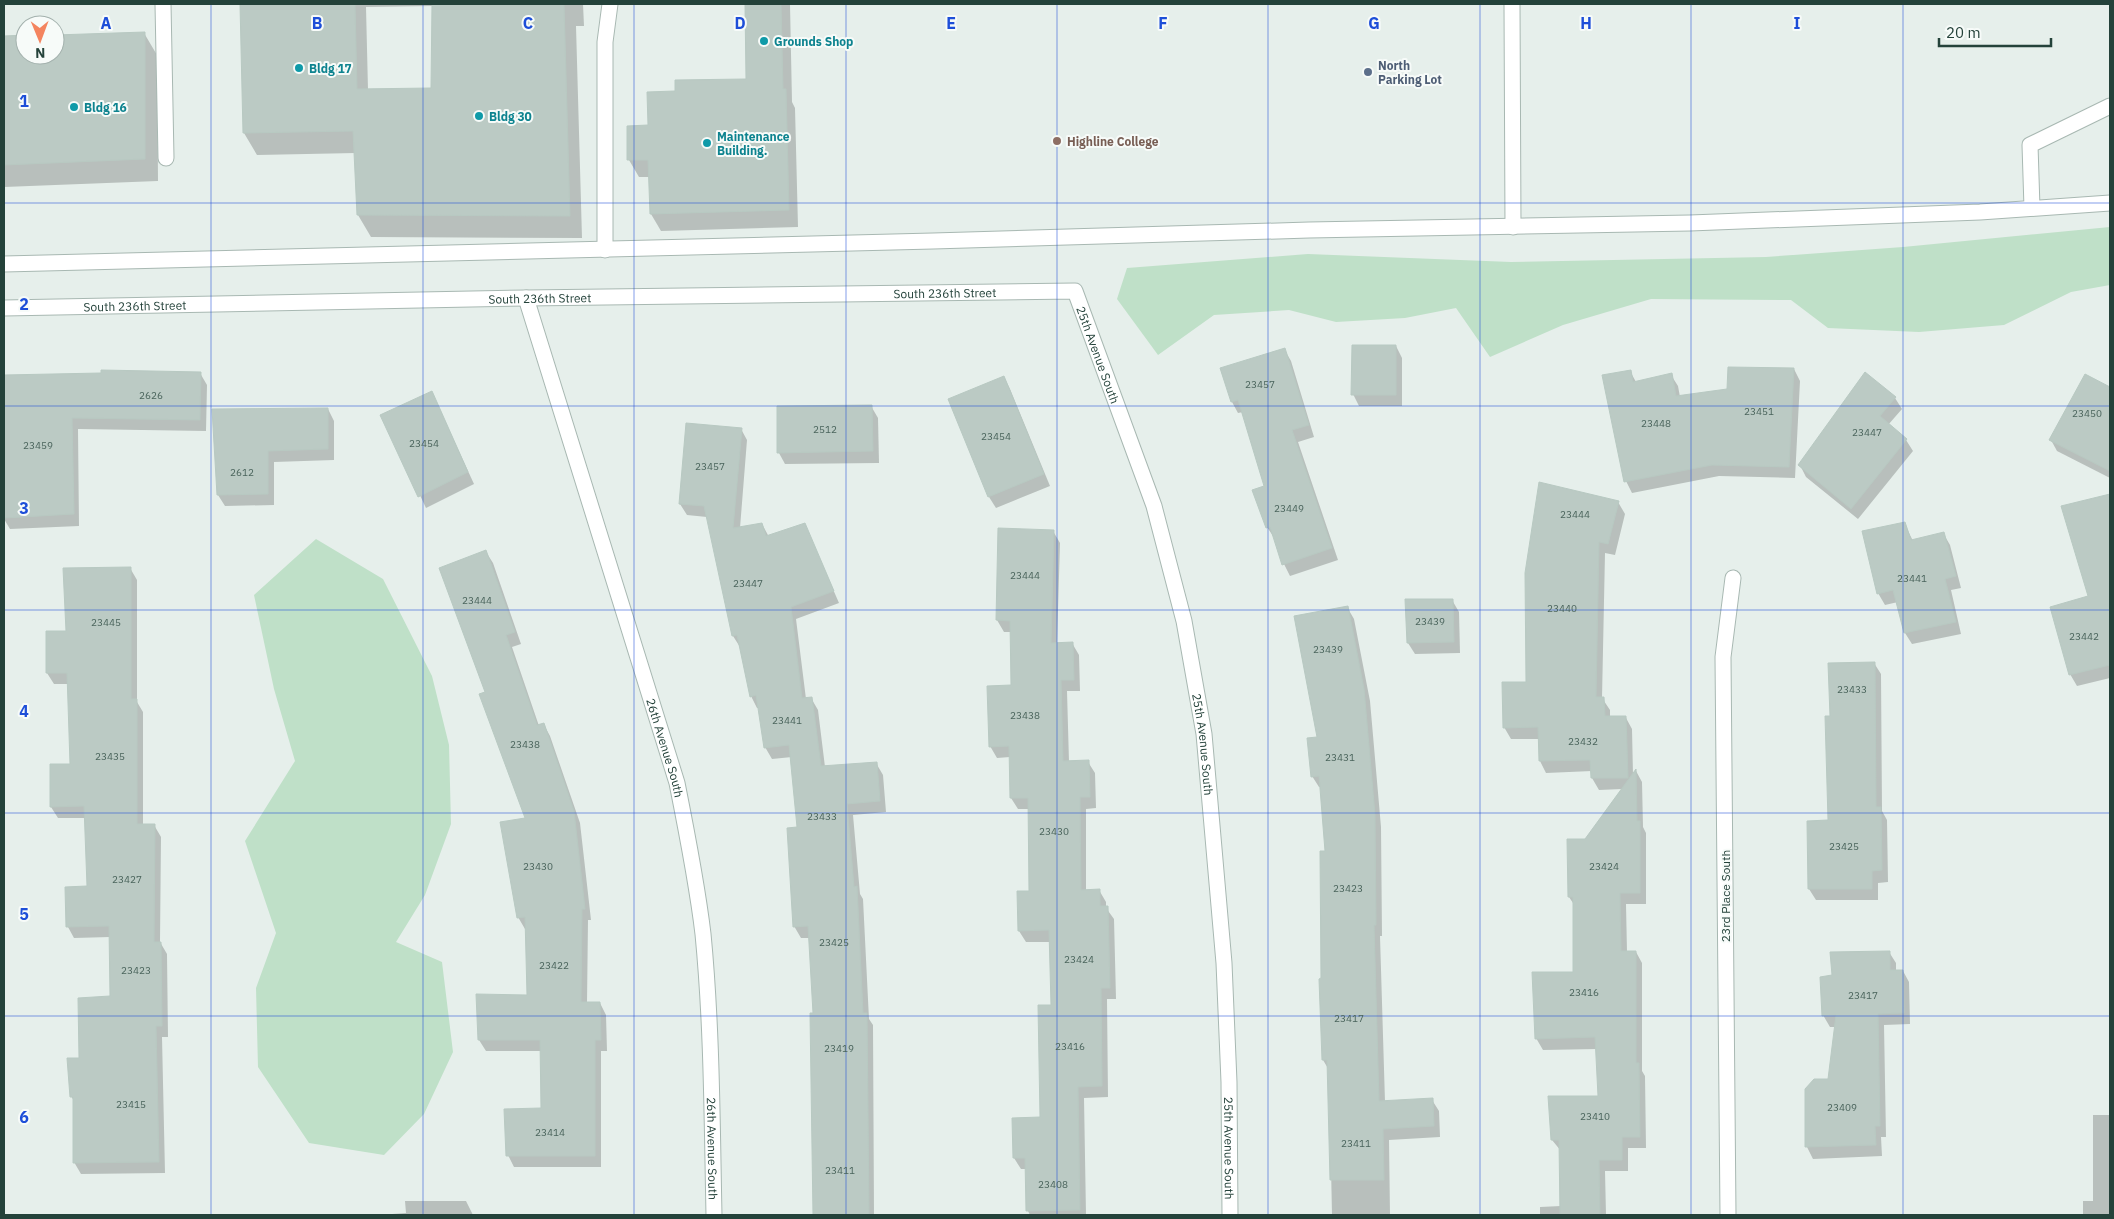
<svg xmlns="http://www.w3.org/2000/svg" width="2114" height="1219" viewBox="0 0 2114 1219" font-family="'IBM Plex Sans',sans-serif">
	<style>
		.green { fill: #bfe0c8 }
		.shadow { fill: #0003; fill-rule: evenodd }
		.building { fill: #bbcac4; stroke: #b8c9c2 }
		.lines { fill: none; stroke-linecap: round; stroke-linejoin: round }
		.minor-casing { stroke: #a8b8b2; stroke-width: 17 }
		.minor { stroke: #fff; stroke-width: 15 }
		.grid { fill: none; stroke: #1d4ed8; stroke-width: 1; stroke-opacity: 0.55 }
		.culture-dot { fill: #0f9aa8; stroke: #f7fbf9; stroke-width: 2 }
		.service-dot { fill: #5c6f8a; stroke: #f7fbf9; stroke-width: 2 }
		.education-dot { fill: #8d6e63; stroke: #f7fbf9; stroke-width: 2 }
		.labels { text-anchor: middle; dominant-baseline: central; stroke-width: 4; stroke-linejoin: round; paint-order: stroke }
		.number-label { font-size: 10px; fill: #4a645c }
		.culture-label { font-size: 12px; font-weight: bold; fill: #0d838f; stroke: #f7fbf9; text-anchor: start }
		.service-label { font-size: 12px; font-weight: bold; fill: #4e5e75; stroke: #f7fbf9; text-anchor: start }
		.education-label { font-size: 12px; font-weight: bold; fill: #785e54; stroke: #f7fbf9; text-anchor: start }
		.street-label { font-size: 12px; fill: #24423a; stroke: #f7fbf9 }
		.grid-label { font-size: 16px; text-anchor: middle; font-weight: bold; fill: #1d4ed8; stroke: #f7fbf9; stroke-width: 4; stroke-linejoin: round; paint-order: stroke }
	</style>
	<rect width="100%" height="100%" fill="#e6efeb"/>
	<g class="green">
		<polygon points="2110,227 2110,285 2071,292 2004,325 1919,332 1828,328 1791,300 1651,299 1563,325 1490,357 1456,308 1405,318 1336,322 1289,310 1214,315 1158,355 1117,299 1127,268 1308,254 1511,262 1766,257 1903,247"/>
		<polygon points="316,539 383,579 432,676 449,745 451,824 425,895 396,942 442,962 453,1052 424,1114 384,1155 309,1143 258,1067 256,988 276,933 245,841 295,761 274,689 254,595"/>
	</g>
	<g class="shadow">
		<path d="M241,4H583L584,26H576L582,238L371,237L358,215L356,153L257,155L244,133ZM434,6L432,89L368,90L366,7Z"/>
		<polygon points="746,4 790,4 792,102 795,108 798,227 661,231 651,214 650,177 639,177 629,160 649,126 677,92 748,80"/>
		<polygon points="144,33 157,55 158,181 4,187 4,37 25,37 25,55 55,55 55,36"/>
		<polygon points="1396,346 1402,358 1402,406 1359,406 1353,394"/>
		<polygon points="1284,349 1291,361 1314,437 1298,442 1338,560 1290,576 1284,564 1275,539 1267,527 1266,486 1243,412 1238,413 1232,402"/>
		<polygon points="1794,369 1800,381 1795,478 1719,476 1632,493 1626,481 1630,371 1636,382 1671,375 1678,386 1680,397 1728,390"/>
		<polygon points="200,373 207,385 206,431 78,429 79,526 10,529 4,519 4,376"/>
		<polygon points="2086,376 2110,389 2110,478 2057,451 2051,440"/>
		<polygon points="1004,377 1010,389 1050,486 996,508 989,497 949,400"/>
		<polygon points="432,393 474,484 426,508 382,415"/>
		<polygon points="1895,398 1902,409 1888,425 1906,440 1913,451 1858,519 1806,477 1800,465"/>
		<polygon points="871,406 878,418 879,463 785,464 779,453"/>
		<polygon points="328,409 334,421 334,460 274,462 274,505 225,506 218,495 214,410"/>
		<polygon points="741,429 747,440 740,528 762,524 769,537 805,525 839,603 796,619 806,699 811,698 818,710 825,767 876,763 883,775 886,812 853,815 860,894 863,899 869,1019 873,1025 874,1215 814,1215 812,1014 814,1014 810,938 801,938 794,926 798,828 792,757 772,759 765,747 759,708 757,708 751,696 740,647 733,636 707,517 687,515 680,504"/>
		<polygon points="1618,502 1625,514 1615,555 1605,553 1602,698 1610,710 1610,717 1626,718 1632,729 1633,775 1636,771 1642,782 1643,827 1646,833 1646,904 1626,904 1627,952 1636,952 1642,963 1642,1071 1645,1076 1646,1148 1628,1148 1628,1171 1605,1171 1606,1215 1540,1215 1540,1207 1561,1206 1561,1151 1552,1140 1600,1097 1597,1049 1543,1050 1536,1038 1574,973 1575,906 1569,897 1585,840 1622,789 1599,790 1592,778 1592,771 1546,773 1540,761 1539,739 1511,739 1504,727"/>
		<polygon points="2110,511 2110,678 2077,686 2070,674 2089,597 2068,524"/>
		<polygon points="1904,523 1913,541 1943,533 1950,545 1961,588 1951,590 1961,634 1912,644 1905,633 1898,602 1885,605 1878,593"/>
		<polygon points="1053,531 1060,543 1057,644 1072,643 1079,655 1080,691 1067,691 1069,762 1088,762 1095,773 1096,808 1086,809 1086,891 1099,890 1106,902 1106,908 1114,919 1116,999 1107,999 1108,1097 1084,1098 1086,1215 1030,1215 1028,1211 1027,1169 1021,1169 1014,1158 1041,1118 1052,1006 1050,942 1026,942 1019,931 1030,892 1029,809 1018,809 1011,798 1010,757 997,758 990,746 1013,686 1011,632 1004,632 997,620"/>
		<polygon points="486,552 493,563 521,644 512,647 539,726 544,725 550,736 580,823 591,920 588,920 587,1003 600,1003 606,1015 607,1051 601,1051 601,1167 514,1167 508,1155 542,1110 541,1051 486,1051 479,1040 528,996 527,929 525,929 518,917 527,819 486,693"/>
		<polygon points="130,568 137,580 137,702 143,712 143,825 154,825 161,837 160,942 167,954 168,1037 162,1037 165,1173 81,1174 74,1162 74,1101 71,1096 80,1059 112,997 110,937 74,938 68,927 88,888 86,818 58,818 51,807 71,765 69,684 54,684 47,673 67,632"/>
		<polygon points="1452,600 1459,612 1460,653 1415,654 1408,643"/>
		<polygon points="1347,607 1354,619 1370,701 1381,827 1382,936 1380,936 1385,1102 1432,1100 1439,1111 1440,1137 1389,1140 1390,1215 1332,1215 1329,1070 1323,1060 1322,980 1327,852 1321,787 1319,787 1312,776"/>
		<polygon points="1874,663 1881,674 1882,811 1887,820 1888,882 1878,883 1878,900 1816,900 1809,889 1829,822 1831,718"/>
		<polygon points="1889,952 1896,963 1896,971 1903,971 1909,982 1910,1024 1884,1025 1886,1137 1881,1137 1882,1156 1813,1159 1807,1147 1806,1089 1829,1080 1836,1027 1830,1027 1823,1015 1833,976"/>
		<polygon points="2093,1115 2110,1115 2110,1215 2083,1215 2083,1201 2093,1201"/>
		<polygon points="405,1201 466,1201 473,1215 378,1215 406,1213"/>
		<polygon points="605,1214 606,1215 574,1215"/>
	</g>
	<g class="building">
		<polygon points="240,4 355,4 357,89 431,88 432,4 564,4 570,216 357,215 353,131 243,133"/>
		<polygon points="745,4 781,4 783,89 786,89 789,210 650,214 648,160 627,160 627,126 648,125 647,92 675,91 675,80 746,79"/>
		<polygon points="145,32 145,159 4,165 4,36 25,35 25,55 55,55 55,35"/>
		<polygon points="1352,345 1396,345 1396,395 1351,395"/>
		<polygon points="1285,348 1309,425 1292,430 1332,548 1282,565 1270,527 1266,528 1252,490 1264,486 1238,400 1231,402 1220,368"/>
		<polygon points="1728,367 1794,368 1789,467 1712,465 1624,482 1602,375 1631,370 1633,382 1672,373 1676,396 1727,389"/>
		<polygon points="101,370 201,372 200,420 72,418 74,514 4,518 4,375 101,373"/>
		<polygon points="1865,372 1896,397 1880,416 1907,439 1851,509 1798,465"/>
		<polygon points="2085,374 2110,387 2110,471 2049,440"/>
		<polygon points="1004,376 1044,474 988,497 948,399"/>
		<polygon points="432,391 468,472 418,497 380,415"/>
		<polygon points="872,405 873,451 777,453 777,406"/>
		<polygon points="328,408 328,449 268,451 268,494 217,495 212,409"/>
		<polygon points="686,423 742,428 733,528 762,523 766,536 805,523 834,591 791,607 802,698 812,697 821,766 877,762 880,801 847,804 854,887 857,886 863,1013 867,1013 869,1215 813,1215 810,1013 813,1013 808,926 793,927 787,828 797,827 789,745 764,748 756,695 750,697 737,635 732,636 704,506 679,504"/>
		<polygon points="1539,482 1619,501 1608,544 1599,542 1596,697 1604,697 1605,716 1626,716 1628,778 1591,778 1590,760 1539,761 1538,727 1503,728 1502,682 1526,682 1525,573"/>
		<polygon points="2110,494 2110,665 2069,675 2050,607 2088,596 2061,506"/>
		<polygon points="1905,522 1911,540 1944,532 1956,576 1945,579 1956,622 1904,633 1893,590 1877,594 1862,531"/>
		<polygon points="998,528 1054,530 1051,643 1073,642 1074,680 1061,680 1063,761 1089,760 1090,797 1080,797 1081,890 1100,889 1100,906 1108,906 1110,988 1101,988 1102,1086 1078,1087 1080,1210 1026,1211 1025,1158 1013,1158 1012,1118 1040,1117 1038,1005 1051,1005 1049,930 1018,931 1017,891 1029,891 1028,798 1010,798 1009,746 989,747 987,686 1011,685 1010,621 996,620"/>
		<polygon points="486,550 515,632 506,635 537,725 544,723 574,811 585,909 582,909 581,1002 600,1002 601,1040 595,1040 595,1156 506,1156 504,1109 541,1108 540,1040 478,1040 476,994 527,995 525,917 517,918 500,822 525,818 479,694 485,692 439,568"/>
		<polygon points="131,567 131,699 137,699 137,824 155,824 154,942 161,942 162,1026 156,1026 159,1162 73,1163 73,1097 70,1097 67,1058 79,1058 78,998 110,996 109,926 66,927 65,887 87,886 84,806 50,807 50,764 70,764 67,673 46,673 46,631 66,631 63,568"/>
		<polygon points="1405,599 1453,599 1454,642 1407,643"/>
		<polygon points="1348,606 1364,689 1375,815 1376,925 1374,925 1379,1101 1433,1098 1434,1126 1383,1129 1384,1180 1330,1180 1327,1060 1322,1060 1319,979 1321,978 1320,851 1325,851 1319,776 1311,777 1307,738 1317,737 1294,616"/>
		<polygon points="1875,662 1876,807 1881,807 1882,870 1872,871 1872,889 1808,889 1807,821 1828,820 1825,716 1830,716 1828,663"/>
		<polygon points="1636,769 1637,821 1640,821 1640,893 1620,893 1621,951 1636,951 1636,1063 1639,1063 1640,1137 1622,1137 1622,1160 1599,1160 1600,1215 1560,1215 1559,1140 1551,1140 1548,1096 1598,1096 1595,1037 1535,1039 1532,972 1573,972 1573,897 1568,897 1567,839 1585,839"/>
		<polygon points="1890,951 1890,970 1903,970 1904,1013 1878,1014 1880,1126 1875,1126 1876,1145 1805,1147 1805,1089 1814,1079 1828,1079 1836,1015 1822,1016 1820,977 1832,975 1830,952"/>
	</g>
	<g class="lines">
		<g class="minor-casing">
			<g id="minor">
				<polyline points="163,4 166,158"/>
				<polyline points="1512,4 1513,227"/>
				<polyline points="2032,208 2030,145 2110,106"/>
				<polyline points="605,250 605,42 610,4"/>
				<polyline points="4,264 933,241 1309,230 1690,223 1980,212 2110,203"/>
				<path id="s1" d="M526,298L677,783C687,833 697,883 703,934C712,1027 712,1121 714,1215"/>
				<path id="s2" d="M4,308L526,298L1075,291L1154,506L1184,621L1204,734L1224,963L1229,1082L1230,1215"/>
				<polyline points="1728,1215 1723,657 1733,578"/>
			</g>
		</g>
		<use href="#minor" class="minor"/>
	</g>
	<path class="grid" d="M211,4V1215M423,4V1215M634,4V1215M846,4V1215M1057,4V1215M1268,4V1215M1480,4V1215M1691,4V1215M1903,4V1215M4,203H2110M4,406H2110M4,610H2110M4,813H2110M4,1016H2110"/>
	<g class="culture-dot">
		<circle cx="764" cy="41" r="5"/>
		<circle cx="299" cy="68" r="5"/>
		<circle cx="74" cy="107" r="5"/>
		<circle cx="479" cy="116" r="5"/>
		<circle cx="707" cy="143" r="5"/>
	</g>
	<circle class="service-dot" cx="1368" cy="72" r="5"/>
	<circle class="education-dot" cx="1057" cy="141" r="5"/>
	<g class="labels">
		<g class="number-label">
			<text x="1260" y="384">23457</text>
			<text x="151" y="395">2626</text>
			<text x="1759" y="411">23451</text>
			<text x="2087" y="413">23450</text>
			<text x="1656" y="423">23448</text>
			<text x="825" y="429">2512</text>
			<text x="1867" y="432">23447</text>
			<text x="996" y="436">23454</text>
			<text x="424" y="443">23454</text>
			<text x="38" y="445">23459</text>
			<text x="710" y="466">23457</text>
			<text x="242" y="472">2612</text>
			<text x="1289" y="508">23449</text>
			<text x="1575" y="514">23444</text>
			<text x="1025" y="575">23444</text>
			<text x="1912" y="578">23441</text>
			<text x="748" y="583">23447</text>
			<text x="477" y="600">23444</text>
			<text x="1562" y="608">23440</text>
			<text x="1430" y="621">23439</text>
			<text x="106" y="622">23445</text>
			<text x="2084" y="636">23442</text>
			<text x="1328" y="649">23439</text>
			<text x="1852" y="689">23433</text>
			<text x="1025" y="715">23438</text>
			<text x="787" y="720">23441</text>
			<text x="1583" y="741">23432</text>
			<text x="525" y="744">23438</text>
			<text x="110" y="756">23435</text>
			<text x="1340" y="757">23431</text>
			<text x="822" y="816">23433</text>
			<text x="1054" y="831">23430</text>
			<text x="1844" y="846">23425</text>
			<text x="538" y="866">23430</text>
			<text x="1604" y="866">23424</text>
			<text x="127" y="879">23427</text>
			<text x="1348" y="888">23423</text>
			<text x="834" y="942">23425</text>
			<text x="1079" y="959">23424</text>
			<text x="554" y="965">23422</text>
			<text x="136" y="970">23423</text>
			<text x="1584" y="992">23416</text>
			<text x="1863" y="995">23417</text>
			<text x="1349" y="1018">23417</text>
			<text x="1070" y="1046">23416</text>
			<text x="839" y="1048">23419</text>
			<text x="131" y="1104">23415</text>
			<text x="1842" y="1107">23409</text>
			<text x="1595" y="1116">23410</text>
			<text x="550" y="1132">23414</text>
			<text x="1356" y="1143">23411</text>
			<text x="840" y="1170">23411</text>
			<text x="1053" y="1184">23408</text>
		</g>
		<g class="culture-label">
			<text x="774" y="41">Grounds Shop</text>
			<text x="309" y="68">Bldg 17</text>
			<text x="84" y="107">Bldg 16</text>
			<text x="489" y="116">Bldg 30</text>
			<text x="717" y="136">Maintenance<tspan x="717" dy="14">Building.</tspan></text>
		</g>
		<g class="service-label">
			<text x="1378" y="65">North<tspan x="1378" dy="14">Parking Lot</tspan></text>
		</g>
		<g class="education-label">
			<text x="1067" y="141">Highline College</text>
		</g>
		<g class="street-label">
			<text stroke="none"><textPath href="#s2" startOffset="941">South 236th Street</textPath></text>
			<text stroke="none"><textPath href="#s2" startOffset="536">South 236th Street</textPath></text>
			<text stroke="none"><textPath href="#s2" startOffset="131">South 236th Street</textPath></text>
			<text stroke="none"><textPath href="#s2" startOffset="1139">25th Avenue South</textPath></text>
			<text stroke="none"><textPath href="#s2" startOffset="1544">25th Avenue South</textPath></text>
			<text stroke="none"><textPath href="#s1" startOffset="471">26th Avenue South</textPath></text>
			<text transform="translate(1725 896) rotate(-90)">23rd Place South</text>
			<text stroke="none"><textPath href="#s2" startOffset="1949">25th Avenue South</textPath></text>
			<text stroke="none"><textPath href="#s1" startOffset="876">26th Avenue South</textPath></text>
		</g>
	</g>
	<g class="grid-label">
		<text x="106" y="29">A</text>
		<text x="317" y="29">B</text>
		<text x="528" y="29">C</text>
		<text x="740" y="29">D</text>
		<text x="951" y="29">E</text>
		<text x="1163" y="29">F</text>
		<text x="1374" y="29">G</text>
		<text x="1586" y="29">H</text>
		<text x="1797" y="29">I</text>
		<text x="24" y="107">1</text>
		<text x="24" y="310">2</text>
		<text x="24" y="514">3</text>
		<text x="24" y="717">4</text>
		<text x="24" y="920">5</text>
		<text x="24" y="1123">6</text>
	</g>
	<rect width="2114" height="1219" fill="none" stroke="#24423a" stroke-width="10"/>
	<g transform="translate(40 40) rotate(179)"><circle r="24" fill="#f7fbf9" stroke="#a3b1ad"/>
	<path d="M0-4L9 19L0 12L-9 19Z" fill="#f4845f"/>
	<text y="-8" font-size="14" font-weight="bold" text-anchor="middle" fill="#24423a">N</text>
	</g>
	<path d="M1939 38v8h112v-8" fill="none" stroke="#24423a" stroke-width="2.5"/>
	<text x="1946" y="38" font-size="15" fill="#24423a" stroke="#f7fbf9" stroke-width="4" paint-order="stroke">20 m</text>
</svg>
